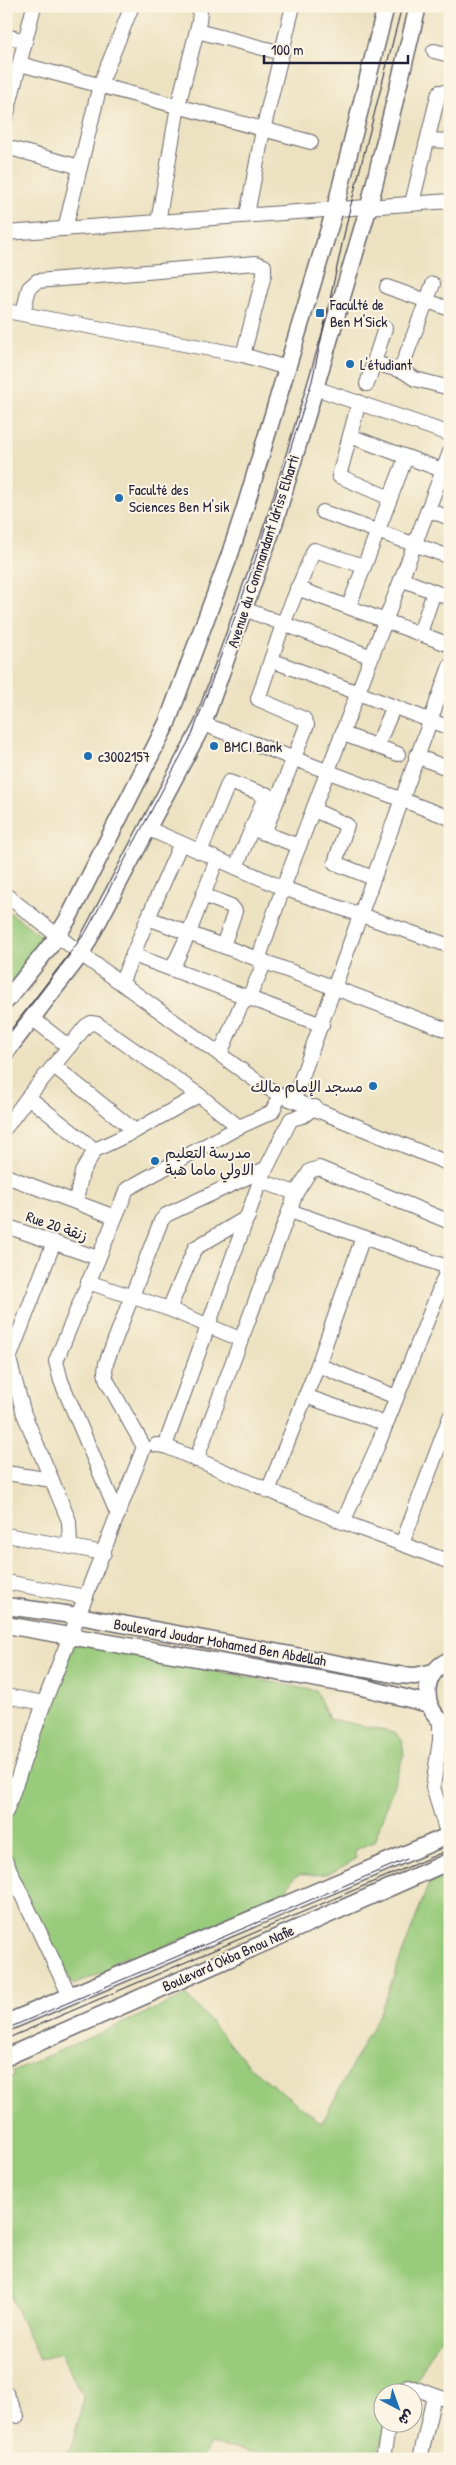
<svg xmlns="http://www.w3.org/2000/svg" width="456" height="2465" viewBox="0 0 456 2465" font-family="'Patrick Hand','Playpen Sans Arabic',sans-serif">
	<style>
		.green { fill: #99cb7b; stroke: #5e765b }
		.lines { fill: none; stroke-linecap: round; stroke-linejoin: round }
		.minor-casing { stroke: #69656a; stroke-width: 16 }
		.major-casing { stroke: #69656a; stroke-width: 19 }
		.minor { stroke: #fff; stroke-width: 14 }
		.major { stroke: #fff; stroke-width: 16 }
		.tram { stroke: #22223b; stroke-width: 1 }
		.poi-dot { fill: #1f6fb2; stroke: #fcf5e5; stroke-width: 2 }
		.labels { text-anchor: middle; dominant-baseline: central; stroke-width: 4; stroke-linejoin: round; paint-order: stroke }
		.poi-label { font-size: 15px; fill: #22223b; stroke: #fcf5e5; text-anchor: start }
		.street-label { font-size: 15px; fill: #22223b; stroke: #fcf5e5 }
	</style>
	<rect width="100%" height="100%" fill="#fcf5e5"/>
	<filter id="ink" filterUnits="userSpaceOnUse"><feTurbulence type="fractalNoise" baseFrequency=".02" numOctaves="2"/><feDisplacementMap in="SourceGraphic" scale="10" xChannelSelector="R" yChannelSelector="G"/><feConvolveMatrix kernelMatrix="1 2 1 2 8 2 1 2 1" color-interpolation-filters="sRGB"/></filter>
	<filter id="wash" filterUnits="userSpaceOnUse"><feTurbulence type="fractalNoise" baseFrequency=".0096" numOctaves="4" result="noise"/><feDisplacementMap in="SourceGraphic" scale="20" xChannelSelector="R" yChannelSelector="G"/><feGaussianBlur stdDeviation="1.12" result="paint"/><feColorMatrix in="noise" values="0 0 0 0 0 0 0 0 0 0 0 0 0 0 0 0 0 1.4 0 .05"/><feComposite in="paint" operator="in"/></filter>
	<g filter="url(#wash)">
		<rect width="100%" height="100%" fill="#ece2c1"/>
		<g class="green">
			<polygon points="6,909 49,942 6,994"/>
			<path d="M75,1642L316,1691L329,1719L395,1732L402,1740L404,1755L374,1842L354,1850L356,1859C347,1863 335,1873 325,1874C296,1878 298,1865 283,1898L136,1958L126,1955L113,1963L111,1969L73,1985L6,1861V1825Z"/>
			<polygon points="450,1875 450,2326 447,2326 410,2392 384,2392 384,2422 393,2423 373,2459 286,2459 210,2444 202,2459 62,2459 71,2449 84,2398 60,2353 39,2360 6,2286 6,2080 14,2076 13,2071 187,1995 251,2068 322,2123 381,2010 429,1883"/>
		</g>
	</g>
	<g filter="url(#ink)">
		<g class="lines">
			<g class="minor-casing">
				<g id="minor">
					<polyline points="197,31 282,53"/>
					<polyline points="6,36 25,41"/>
					<polyline points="434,51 450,55"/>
					<polyline points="20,64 311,142"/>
					<polyline points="6,117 34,6"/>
					<polyline points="428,140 450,141"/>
					<polyline points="6,147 80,167"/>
					<polyline points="412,203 438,96 440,92 450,93"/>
					<polyline points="247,215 263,130 293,6"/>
					<polyline points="158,222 178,106 199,22 200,11 196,6"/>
					<polyline points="65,229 100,85 132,6"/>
					<polyline points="6,233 450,201"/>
					<polyline points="433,284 402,366 403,371 415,379 450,388"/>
					<polyline points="387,287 450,309"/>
					<polyline points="6,311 243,355 287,368"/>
					<polyline points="23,313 29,288 37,281 256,263 264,266 264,275 243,355"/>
					<polyline points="374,363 403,371"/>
					<polyline points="367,384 385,328"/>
					<polyline points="315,388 450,434"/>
					<polyline points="359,402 339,476 390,498"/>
					<polyline points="350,436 450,473"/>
					<polyline points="428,510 450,518"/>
					<polyline points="323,512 450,557"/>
					<polyline points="401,579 450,598"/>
					<polyline points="297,588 450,645"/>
					<polyline points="349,606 406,457"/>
					<polyline points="244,609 372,657"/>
					<polyline points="420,633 434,592"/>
					<polyline points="271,660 450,728"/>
					<polyline points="203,724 450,818"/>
					<polyline points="343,734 398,754"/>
					<polyline points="377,746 394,706"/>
					<polyline points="416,756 450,769"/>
					<polyline points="314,810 347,825 335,863 373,878"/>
					<polyline points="149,829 283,888 450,946"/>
					<polyline points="256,830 299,846"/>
					<polyline points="264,833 307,725 304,719 258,699 283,624 314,550 364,566"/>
					<polyline points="200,852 229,782 277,799"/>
					<polyline points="236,867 266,794"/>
					<polyline points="6,895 81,954 262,1085 280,1095 450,1164"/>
					<polyline points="203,895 231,906 235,911 223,946"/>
					<polyline points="148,918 181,843"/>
					<polyline points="133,955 322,1025"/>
					<polyline points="258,960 283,888 450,452"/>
					<polyline points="172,969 189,933 217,859"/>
					<polyline points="122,981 148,918 450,1031"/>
					<polyline points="32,1018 69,1047"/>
					<polyline points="220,1054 241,1005 248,999 265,962"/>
					<polyline points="54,1066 135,1131"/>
					<polyline points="28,1097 95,1150"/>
					<polyline points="294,1099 450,666"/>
					<polyline points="6,1127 28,1097 86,1026 91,1023 97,1024 199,1095 239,1127"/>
					<polyline points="6,1176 115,1217"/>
					<polyline points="260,1181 296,1193"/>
					<polyline points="76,1201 82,1172 95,1150 135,1131 199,1095"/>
					<polyline points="290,1211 450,1268"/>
					<polyline points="6,1226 98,1258"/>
					<polyline points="54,1242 9,1359 24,1414 69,1521 70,1545"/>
					<polyline points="88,1282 169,1309 242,1340"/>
					<polyline points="169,1309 195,1248 248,1217"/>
					<polyline points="318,1365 396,1397"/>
					<polyline points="305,1396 386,1424"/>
					<polyline points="156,1445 165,1446 343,1522 450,1562"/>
					<polyline points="165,1446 260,1181 291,1119 303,1116 315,1107"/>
					<polyline points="196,1460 296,1193 310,1171 319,1168 450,1222"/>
					<polyline points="6,1473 52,1480"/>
					<polyline points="268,1491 318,1365 363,1237"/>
					<polyline points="118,1515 61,1381 56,1361 127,1189 239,1127 272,1112 280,1095"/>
					<polyline points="343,1522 377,1447 448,1268"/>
					<polyline points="6,1535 104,1553"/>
					<polyline points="402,1544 450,1417"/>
					<polyline points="6,1582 86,1597"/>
					<polyline points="6,1696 44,1703"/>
					<polyline points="440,1720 440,1740 433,1787 448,1836"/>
					<polyline points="6,1812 44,1703 144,1447 107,1381 105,1372 106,1363 161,1221 166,1215 265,1169"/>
					<polyline points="6,1862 70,1996"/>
					<polyline points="398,2392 408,2386 450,2401"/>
					<polyline points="6,2393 17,2416"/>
					<polyline points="383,2459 389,2422"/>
					<polyline points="420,2459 434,2396"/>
				</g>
			</g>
			<g class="major-casing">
				<g id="major">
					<polyline points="6,1001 54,941 68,919 167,723 229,557 244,511 335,209 386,6"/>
					<polyline points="6,1052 81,954 203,724 275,521 315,388 369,206 418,6"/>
					<polyline points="6,1606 79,1616 398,1675 415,1676 434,1672"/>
					<polyline points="6,1625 358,1686 429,1704"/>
					<path d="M450,1660C419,1673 421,1713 450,1726"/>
					<polyline points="6,2023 450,1835"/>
					<polyline points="6,2057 450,1861"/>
				</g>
			</g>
			<use href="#minor" class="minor"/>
			<use href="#major" class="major"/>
			<g class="tram">
				<polyline points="6,1036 86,932 192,735 252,570 312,381 350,208 402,6"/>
				<polyline points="6,2029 407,1859"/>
				<polyline points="6,2039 450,1849"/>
			</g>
		</g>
	</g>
	<g class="poi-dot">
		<rect x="315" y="308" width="10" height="10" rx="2.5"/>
		<circle cx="350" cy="364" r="5"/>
		<circle cx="119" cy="498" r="5"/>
		<circle cx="214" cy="746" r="5"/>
		<circle cx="88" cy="756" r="5"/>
		<circle cx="373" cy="1086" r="5"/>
		<circle cx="155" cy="1161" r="5"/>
	</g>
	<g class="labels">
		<g class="poi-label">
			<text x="330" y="304">Faculté de<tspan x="330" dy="17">Ben M'Sick</tspan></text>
			<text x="360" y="364">L'étudiant</text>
			<text x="129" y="489">Faculté des<tspan x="129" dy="17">Sciences Ben M'sik</tspan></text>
			<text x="224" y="746">BMCI Bank</text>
			<text x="98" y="756">c3002157</text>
			<text x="363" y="1086" text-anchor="end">مسجد الإمام مالك</text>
			<text x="165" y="1152">مدرسة التعليم<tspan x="165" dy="17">الاولي ماما هبة</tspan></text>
		</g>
		<g class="street-label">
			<text transform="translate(263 551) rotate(-72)">Avenue du Commandant Idriss Elharti</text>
			<text transform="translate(57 1226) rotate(19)">Rue 20 زنقة</text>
			<text transform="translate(220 1642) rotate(10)">Boulevard Joudar Mohamed Ben Abdellah</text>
			<text transform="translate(228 1958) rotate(-24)">Boulevard Okba Bnou Nafie</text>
		</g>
	</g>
	<rect width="456" height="2465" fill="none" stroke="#fcf5e5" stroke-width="25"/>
	<g transform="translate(398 2408) rotate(139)"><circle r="24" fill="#fcf5e5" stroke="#a5a1a1"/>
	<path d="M0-4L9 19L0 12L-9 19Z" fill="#1f6fb2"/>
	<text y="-8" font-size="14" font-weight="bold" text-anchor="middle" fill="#22223b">ش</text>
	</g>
	<path d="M264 55v8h144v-8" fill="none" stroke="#22223b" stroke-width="2.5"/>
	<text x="271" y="55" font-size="15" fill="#22223b" stroke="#fcf5e5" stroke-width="4" paint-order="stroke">100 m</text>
</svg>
